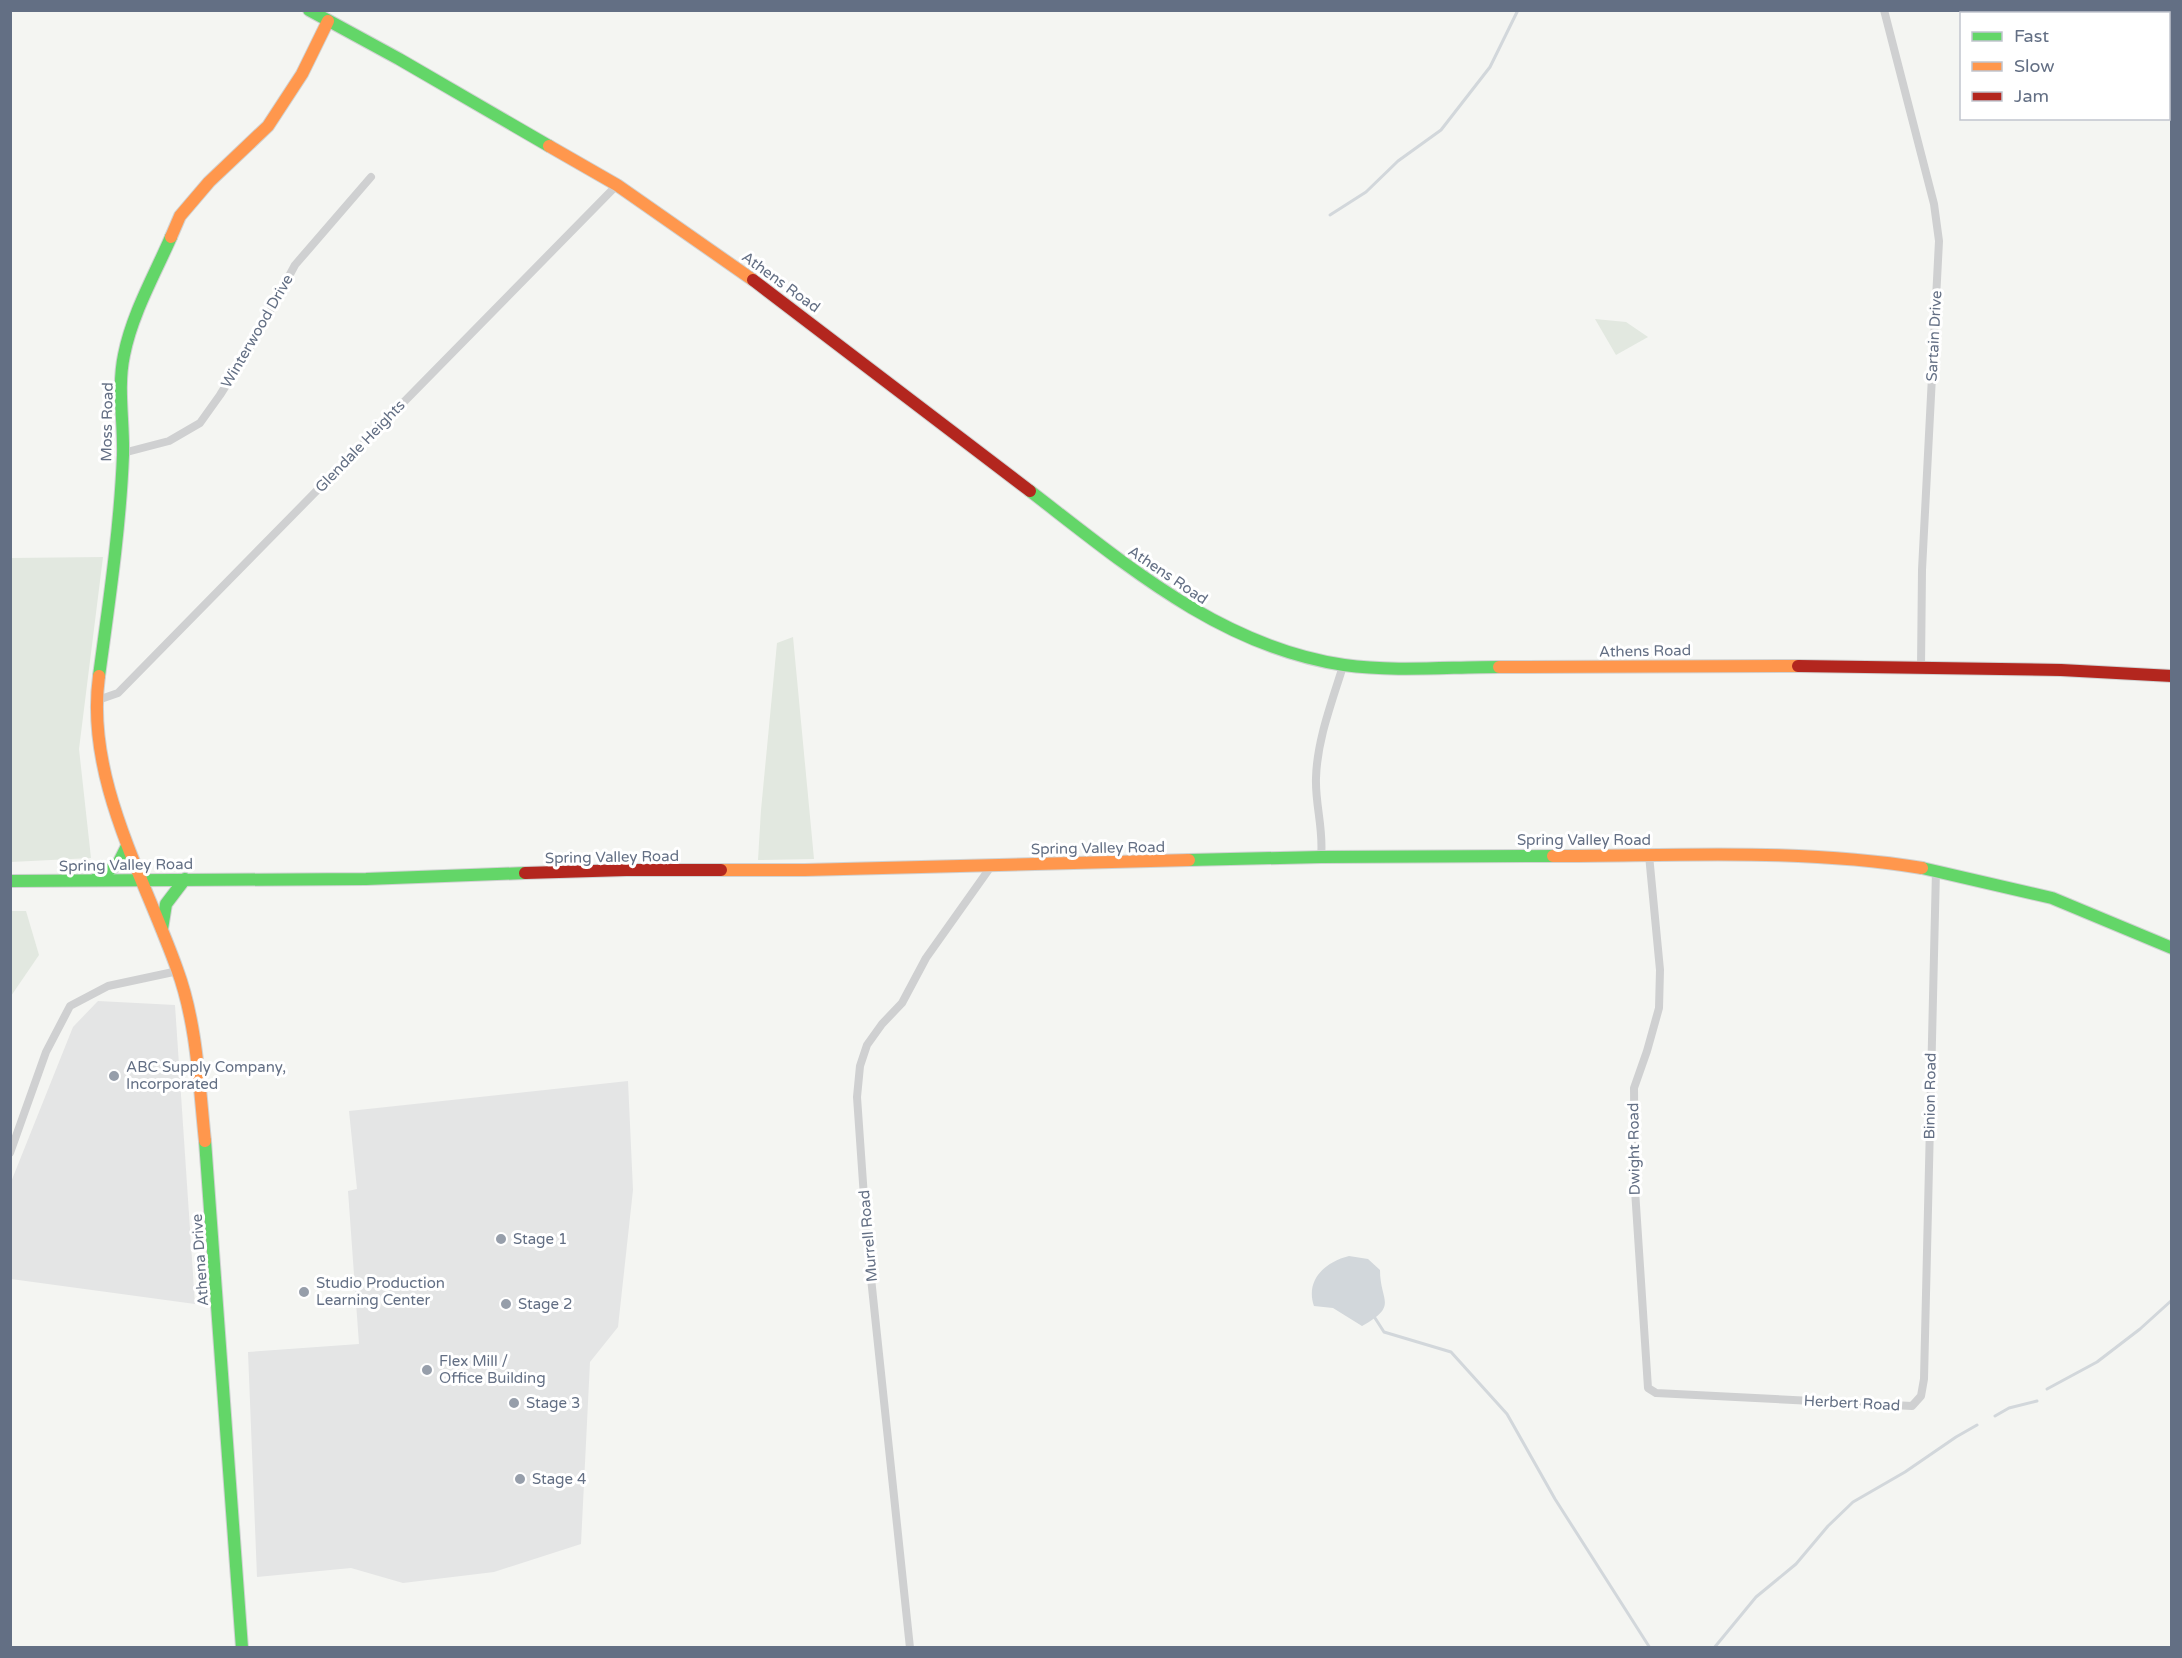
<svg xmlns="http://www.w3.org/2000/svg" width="2182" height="1658" viewBox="0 0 2182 1658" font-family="'Varela Round',sans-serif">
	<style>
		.built { fill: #e4e5e5 }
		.green { fill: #e2e8e0 }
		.water { fill: #d2d7db }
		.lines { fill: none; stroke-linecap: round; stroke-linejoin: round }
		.stream { stroke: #d2d7db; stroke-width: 3 }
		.fast-casing { stroke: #d0d2d2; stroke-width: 14 }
		.slow-casing { stroke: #d0d2d2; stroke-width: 14 }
		.jam-casing { stroke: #d0d2d2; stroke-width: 14 }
		.street { stroke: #cfd0d1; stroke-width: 8 }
		.fast { stroke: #63d668; stroke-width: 12 }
		.slow { stroke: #ff974d; stroke-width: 12 }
		.jam { stroke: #b3261e; stroke-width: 12 }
		.poi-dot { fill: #969eaa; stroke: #fff; stroke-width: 2 }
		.labels { text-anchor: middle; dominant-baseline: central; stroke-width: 6; stroke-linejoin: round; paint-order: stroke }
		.street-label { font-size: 15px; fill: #636f84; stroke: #fff }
		.poi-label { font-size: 15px; fill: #636f84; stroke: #fff; text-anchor: start }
	</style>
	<rect width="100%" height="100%" fill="#f4f5f2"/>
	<g class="built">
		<polygon points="98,1001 175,1005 195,1304 11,1279 11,1182 73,1027"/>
		<polygon points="628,1081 633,1190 618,1327 590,1362 581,1544 494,1572 403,1583 351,1568 257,1577 248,1352 359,1344 348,1191 357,1189 349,1111"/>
	</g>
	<g class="green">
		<polygon points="1595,319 1626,322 1648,337 1616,355"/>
		<polygon points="103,557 79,749 91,858 11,862 11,558"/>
		<polygon points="793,637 814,859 758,860 761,810 777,643"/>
		<polygon points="11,911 26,911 39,955 11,996"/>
	</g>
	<path class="water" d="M1349,1256L1368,1259L1380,1270C1380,1302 1399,1305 1362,1326L1333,1308L1314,1306C1305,1280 1325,1262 1349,1256Z"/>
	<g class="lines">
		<g class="stream">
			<polyline points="1330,215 1366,192 1398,161 1441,130 1490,67 1518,10"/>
			<polyline points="1375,1318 1384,1332 1451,1352 1507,1414 1555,1499 1650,1648"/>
			<polyline points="2047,1389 2097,1362 2140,1329 2172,1300"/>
			<polyline points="1995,1416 2009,1408 2037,1401"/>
			<polyline points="1714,1648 1756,1597 1796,1564 1828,1526 1853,1502 1905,1472 1956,1437 1977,1425"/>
		</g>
		<g class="fast-casing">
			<g id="fast">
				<polyline points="309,10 399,59 549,146"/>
				<path d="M1030,491C1125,564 1221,647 1344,665C1395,672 1448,667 1499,667"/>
				<path d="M99,676C109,602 120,529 123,455C124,422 117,388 124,355C132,314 155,274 171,237"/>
				<polyline points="1189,860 1321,857 1553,856"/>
				<polyline points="1922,868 2052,898 2172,948"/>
				<polyline points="96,879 118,864 127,846"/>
				<polyline points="10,881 366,879 525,873"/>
				<polyline points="162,929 166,904 185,879"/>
				<polyline points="205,1141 242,1648"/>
			</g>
		</g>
		<g class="slow-casing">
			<g id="slow">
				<polyline points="549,146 617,185 753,280"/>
				<polyline points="171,237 180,216 209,182 268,126 302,74 328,21"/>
				<polyline points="1499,667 1798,666"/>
				<path d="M99,676C85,778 144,876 177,969C197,1023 199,1084 205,1141"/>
				<path d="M1553,856C1676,856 1800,848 1922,868"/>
				<polyline points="721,870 805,870 1189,860"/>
			</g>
		</g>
		<g class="jam-casing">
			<g id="jam">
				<polyline points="753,280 1030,491"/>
				<polyline points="1798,666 2061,670 2172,676"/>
				<polyline points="525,873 626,870 721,870"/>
			</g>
		</g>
		<g class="street">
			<polyline points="1884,10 1934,204 1939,241 1922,570 1921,667"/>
			<polyline points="123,453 169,441 200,423 220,395 252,344 295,265 371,177"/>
			<polyline points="98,700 118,693 617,185"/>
			<polyline points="1649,855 1660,970 1659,1008 1647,1051 1634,1088 1635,1190 1648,1388 1656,1393 1912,1406 1921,1396 1924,1379 1936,870"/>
			<path d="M1321,857C1324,830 1315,805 1316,778C1317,740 1332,702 1343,666"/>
			<polyline points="10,1153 46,1052 70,1006 108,986 178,971"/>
			<polyline points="910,1648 867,1240 857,1097 860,1066 867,1045 882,1024 902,1003 926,958 992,865"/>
		</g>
		<use href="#fast" class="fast"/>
		<use href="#slow" class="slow"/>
		<use href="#jam" class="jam"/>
	</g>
	<g class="poi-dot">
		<circle cx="114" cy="1076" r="6"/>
		<circle cx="501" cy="1239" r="6"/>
		<circle cx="304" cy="1292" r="6"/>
		<circle cx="506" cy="1304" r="6"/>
		<circle cx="427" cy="1370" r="6"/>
		<circle cx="514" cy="1403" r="6"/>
		<circle cx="520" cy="1479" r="6"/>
	</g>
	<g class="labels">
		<g class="street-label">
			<text transform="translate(781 282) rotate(36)">Athens Road</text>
			<text transform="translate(257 331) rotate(-60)">Winterwood Drive</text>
			<text transform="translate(1934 336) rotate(-87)">Sartain Drive</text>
			<text transform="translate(107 422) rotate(-89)">Moss Road</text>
			<text transform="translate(360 446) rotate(-46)">Glendale Heights</text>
			<text transform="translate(1168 575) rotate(34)">Athens Road</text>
			<text transform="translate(1645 651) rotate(-1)">Athens Road</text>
			<text x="1584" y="840">Spring Valley Road</text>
			<text transform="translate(1098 848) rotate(-1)">Spring Valley Road</text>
			<text transform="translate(612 857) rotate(-1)">Spring Valley Road</text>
			<text transform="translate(126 865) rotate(-1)">Spring Valley Road</text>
			<text transform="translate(1930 1096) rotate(-89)">Binion Road</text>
			<text transform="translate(1634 1149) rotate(-91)">Dwight Road</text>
			<text transform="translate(868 1236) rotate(-95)">Murrell Road</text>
			<text transform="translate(200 1260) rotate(-94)">Athena Drive</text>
			<text transform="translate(1852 1403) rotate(3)">Herbert Road</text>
		</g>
		<g class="poi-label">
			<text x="126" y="1067">ABC Supply Company,<tspan x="126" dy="17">Incorporated</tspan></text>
			<text x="513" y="1239">Stage 1</text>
			<text x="316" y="1283">Studio Production<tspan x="316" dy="17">Learning Center</tspan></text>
			<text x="518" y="1304">Stage 2</text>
			<text x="439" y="1361">Flex Mill /<tspan x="439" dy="17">Office Building</tspan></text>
			<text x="526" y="1403">Stage 3</text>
			<text x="532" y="1479">Stage 4</text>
		</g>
	</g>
	<rect width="2182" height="1658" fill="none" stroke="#636f84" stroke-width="24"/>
	<rect x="1960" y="12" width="210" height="108" fill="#ffffff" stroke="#c1c5ce" stroke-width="1.5"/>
	<rect x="1972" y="32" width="30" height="9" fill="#63d668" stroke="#c1c5ce" stroke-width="1.5"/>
	<text x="2014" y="42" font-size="18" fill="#636f84">Fast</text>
	<rect x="1972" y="62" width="30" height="9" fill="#ff974d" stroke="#c1c5ce" stroke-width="1.5"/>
	<text x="2014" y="72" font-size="18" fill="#636f84">Slow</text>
	<rect x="1972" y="92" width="30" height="9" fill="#b3261e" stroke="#c1c5ce" stroke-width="1.5"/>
	<text x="2014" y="102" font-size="18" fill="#636f84">Jam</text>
</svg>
